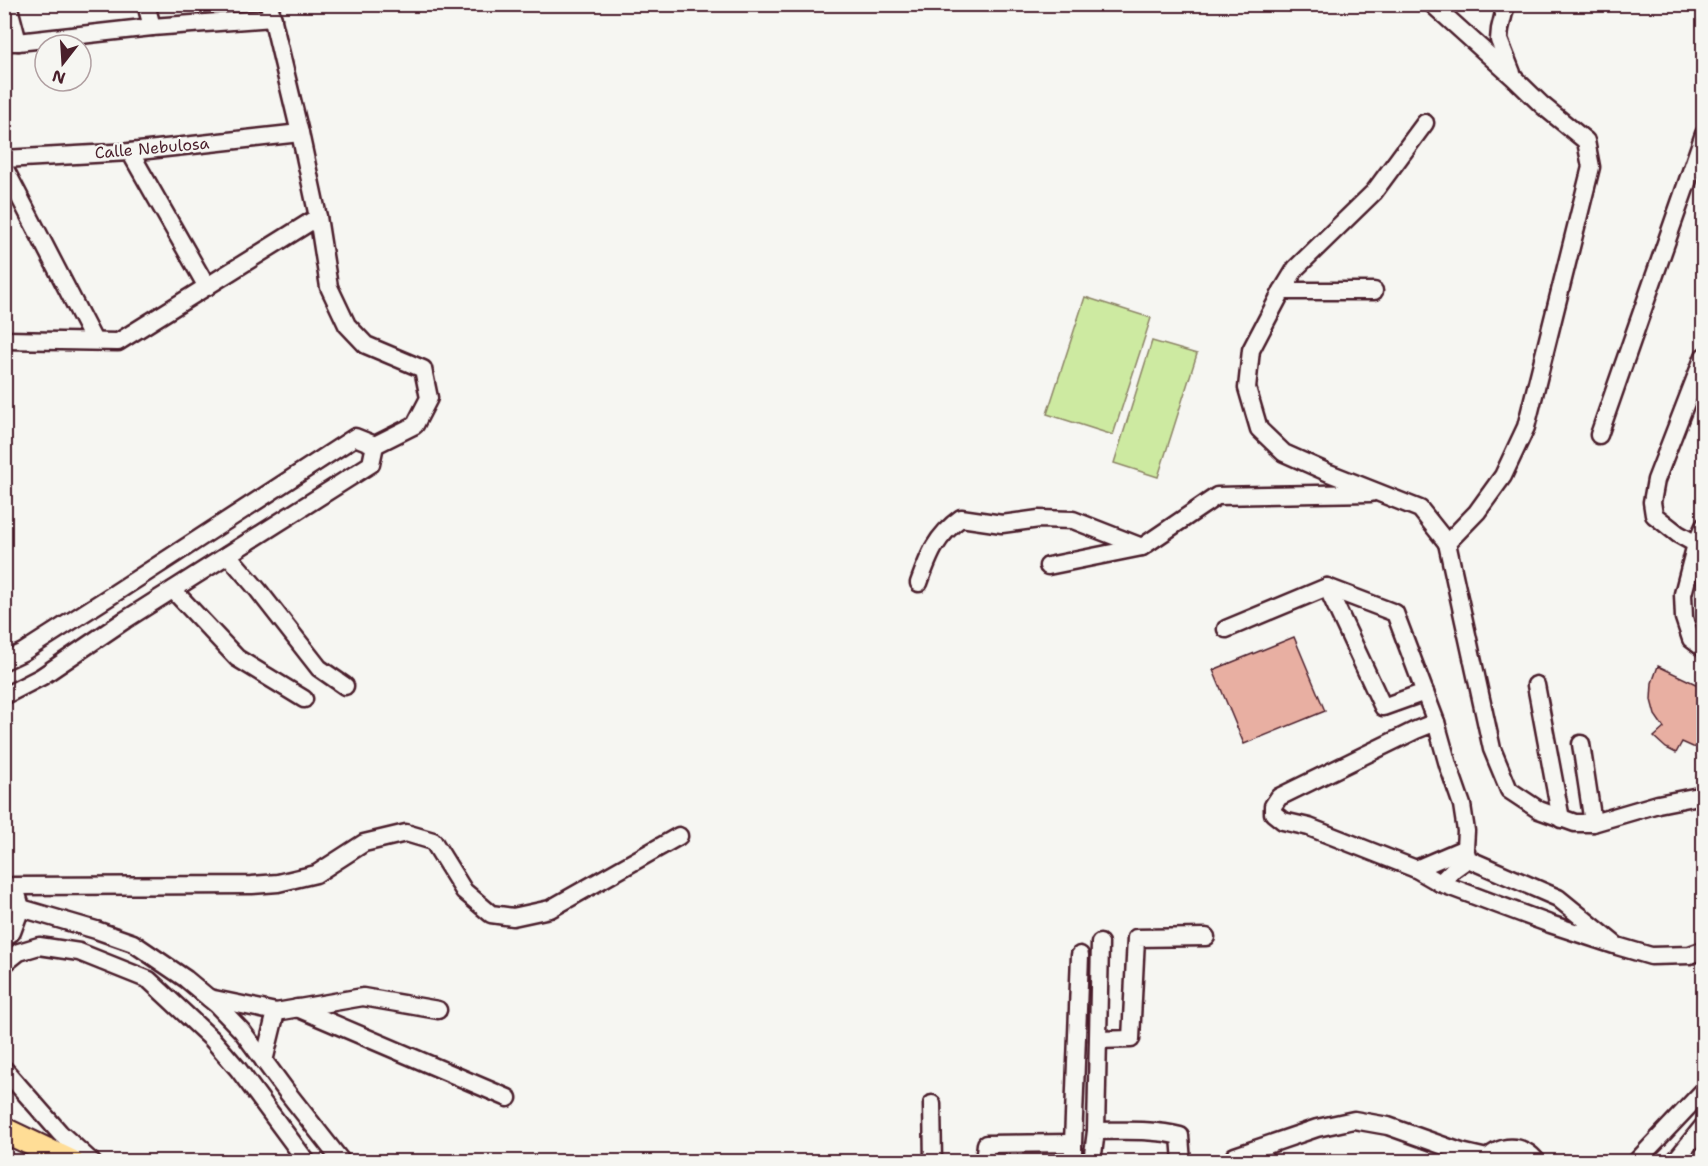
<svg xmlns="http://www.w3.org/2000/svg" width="1708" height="1166" viewBox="0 0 1708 1166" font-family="'Shantell Sans',sans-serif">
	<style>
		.green { fill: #cdeaa1; stroke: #8c8466; stroke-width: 1.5 }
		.building { fill: #e8afa2; stroke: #4a1f2b; stroke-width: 1.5 }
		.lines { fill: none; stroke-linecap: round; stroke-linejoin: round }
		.minor-casing { stroke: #4a1f2b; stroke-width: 21 }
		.highway-casing { stroke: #4a1f2b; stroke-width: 28 }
		.minor { stroke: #f6f6f2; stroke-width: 16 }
		.highway { stroke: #ffdd96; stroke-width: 24 }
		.labels { text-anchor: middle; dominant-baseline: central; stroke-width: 4.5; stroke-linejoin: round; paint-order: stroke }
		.street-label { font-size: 16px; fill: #4a1f2b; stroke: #f6f6f2 }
	</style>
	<rect width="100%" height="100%" fill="#f6f6f2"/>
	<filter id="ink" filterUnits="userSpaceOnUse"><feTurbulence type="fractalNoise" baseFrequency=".0167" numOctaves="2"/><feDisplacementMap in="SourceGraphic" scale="12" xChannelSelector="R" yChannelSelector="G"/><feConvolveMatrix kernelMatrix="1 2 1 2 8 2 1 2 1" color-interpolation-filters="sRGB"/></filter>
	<g filter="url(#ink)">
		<g class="green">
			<polygon points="1085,297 1151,318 1113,435 1047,414"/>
			<polygon points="1152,341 1197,354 1158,477 1114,463"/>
		</g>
		<g class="building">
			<polygon points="1294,637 1325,711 1244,744 1213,670"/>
			<polygon points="1658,666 1698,685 1698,697 1704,699 1704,748 1693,747 1682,742 1676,753 1666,748 1654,737 1664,728 1655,715 1651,700 1652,683"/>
		</g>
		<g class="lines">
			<g class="minor-casing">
				<g id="minor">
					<polyline points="8,4 18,42"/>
					<polyline points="146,4 152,27"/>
					<polyline points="1432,4 1513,77 1542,105 1586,141 1591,167 1526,427 1503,476 1477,512 1447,543 1492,749 1509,790 1539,810 1575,823 1593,823 1658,804 1704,795"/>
					<polyline points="1506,4 1500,29 1499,40 1512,73"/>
					<polyline points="4,42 18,42 152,27 273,18"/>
					<polyline points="1425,123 1374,192 1296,268 1282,291 1251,350 1247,388 1259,429 1284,453 1329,473 1420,509 1447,543"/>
					<polyline points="130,152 207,287"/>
					<polyline points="4,159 130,152 300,133"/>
					<polyline points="4,167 94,341"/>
					<polyline points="1282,291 1374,291"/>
					<polyline points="4,340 118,342 318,217"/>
					<polyline points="1599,435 1704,134"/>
					<polyline points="1704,526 1696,544 1683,594 1684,618 1691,639 1704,649"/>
					<polyline points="1696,544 1678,534 1654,515 1652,502 1656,480 1704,356"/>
					<polyline points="228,555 258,590 319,668 345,686"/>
					<polyline points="1048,566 1142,547 1217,496 1371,493"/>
					<path d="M919,583C929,555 936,536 961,518L1002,524L1039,519L1073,520L1142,547"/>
					<polyline points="1327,587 1383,707 1425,692"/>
					<polyline points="173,590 237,658 304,699"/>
					<polyline points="1226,629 1327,587 1395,613 1436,722"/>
					<polyline points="4,661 23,652 109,597 355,437 375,445 415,425 429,398 423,369 366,345 347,325 329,287 318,217 300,133 269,4"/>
					<polyline points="1536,685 1561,819"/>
					<polyline points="4,696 41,677 125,620 371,464 375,445"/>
					<polyline points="1581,744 1593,823"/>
					<polyline points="1416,869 1465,848"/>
					<polyline points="1440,883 1454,869 1468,859"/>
					<polyline points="13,886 252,885 278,883 316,874 364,843 406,833 433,841 464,891 491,914 513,917 550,909 679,836"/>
					<polyline points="21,908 96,930 133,943 186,979 216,1004 242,1031 287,1092 342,1162"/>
					<polyline points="4,938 12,932 21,908 18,897"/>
					<polyline points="1617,946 1558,898 1468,859 1465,848 1466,831 1462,805 1448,765 1436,722 1416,730 1279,797 1273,806 1273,813 1283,821 1309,827 1416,869 1440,883 1550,924 1617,946 1651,956 1690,955 1704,950"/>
					<polyline points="4,964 19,952 39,946 79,952 149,980 212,1039 238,1069 307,1162"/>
					<polyline points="209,998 276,1012 363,997 438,1010"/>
					<polyline points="297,1008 508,1098"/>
					<polyline points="1098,1040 1131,1039 1136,938 1206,937"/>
					<polyline points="264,1061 276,1012"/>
					<polyline points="4,1069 60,1133 92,1162"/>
					<polyline points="932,1104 933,1162"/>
					<polyline points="1096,1131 1100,943"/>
					<polyline points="1073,1143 1080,955"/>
					<polyline points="984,1162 986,1144 1073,1143 1073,1162"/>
					<path d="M1092,1162L1096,1131C1124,1131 1154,1129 1180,1136L1182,1162"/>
					<polyline points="1235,1162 1235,1156 1317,1128 1354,1120 1388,1126 1461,1152 1487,1158"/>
					<path d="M1485,1162C1498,1143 1524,1143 1537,1162"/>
					<polyline points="1636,1162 1704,1090"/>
					<polyline points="1674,1162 1704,1125"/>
				</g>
			</g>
			<g class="highway-casing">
				<polyline id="highway" points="4,1130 71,1162"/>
			</g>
			<use href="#minor" class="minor"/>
			<use href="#highway" class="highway"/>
		</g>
	</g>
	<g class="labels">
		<g class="street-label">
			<text transform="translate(152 148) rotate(-5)">Calle Nebulosa</text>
		</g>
	</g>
	<rect width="1708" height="1166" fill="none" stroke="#f6f6f2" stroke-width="24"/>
	<rect x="12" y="12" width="1684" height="1142" fill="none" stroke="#4a1f2b" stroke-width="2" filter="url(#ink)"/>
	<g transform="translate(63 63) rotate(197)"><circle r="28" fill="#f6f6f2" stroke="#b1a0a2" stroke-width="1.5"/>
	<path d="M0-4.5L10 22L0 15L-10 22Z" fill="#4a1f2b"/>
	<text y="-9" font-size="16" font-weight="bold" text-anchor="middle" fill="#4a1f2b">N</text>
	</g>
</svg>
